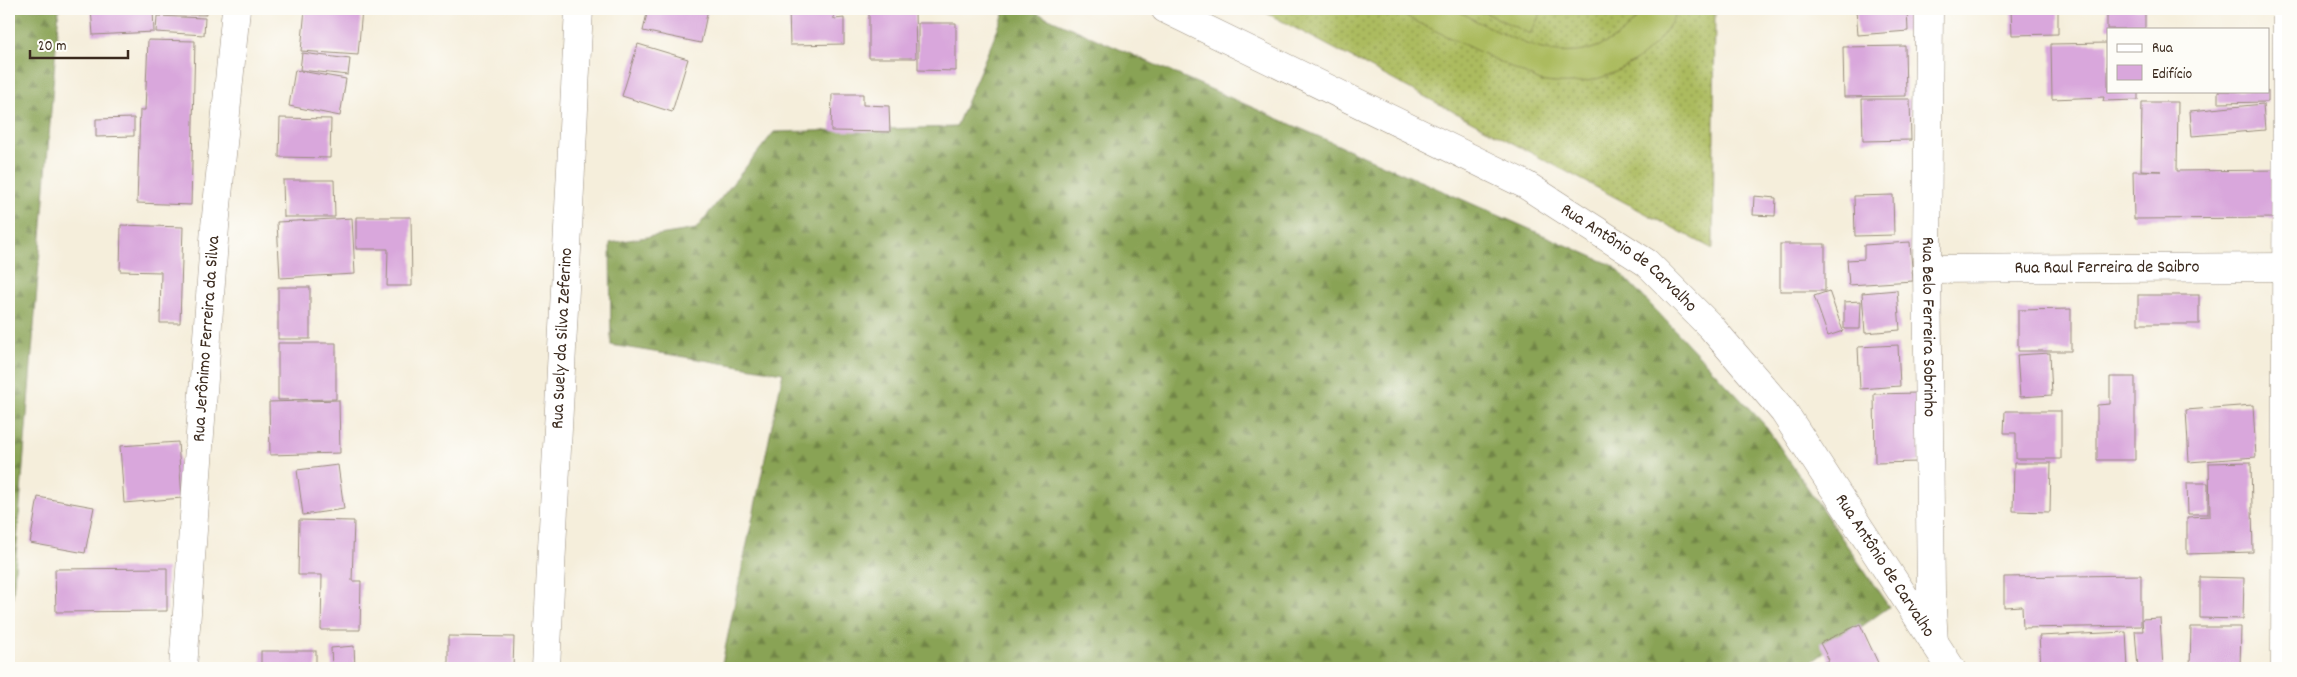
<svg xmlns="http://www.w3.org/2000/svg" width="2297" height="677" viewBox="0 0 2297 677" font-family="Dekko,sans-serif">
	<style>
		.grass { fill: url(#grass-dots); stroke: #74723e }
		.forest { fill: url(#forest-firs); stroke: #62663a }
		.pitch { fill: #acbb5e; stroke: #74723e }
		.building { fill: #d9a7dc }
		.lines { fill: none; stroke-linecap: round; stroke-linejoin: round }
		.street-casing { stroke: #988c7c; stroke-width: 29 }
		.secondary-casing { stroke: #988c7c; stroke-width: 29 }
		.street { stroke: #fff; stroke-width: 28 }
		.secondary { stroke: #fff; stroke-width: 28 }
		.labels { text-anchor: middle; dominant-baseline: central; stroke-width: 4; stroke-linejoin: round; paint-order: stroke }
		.street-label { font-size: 18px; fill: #3b2a1e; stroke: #fdfcf7 }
	</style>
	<defs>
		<pattern id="grass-dots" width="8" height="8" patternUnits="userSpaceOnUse" patternTransform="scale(1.25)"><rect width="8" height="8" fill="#acbb5e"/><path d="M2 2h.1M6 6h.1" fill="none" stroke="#8d984d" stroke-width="1.8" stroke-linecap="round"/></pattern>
		<pattern id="forest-firs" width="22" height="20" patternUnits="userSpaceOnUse" patternTransform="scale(1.25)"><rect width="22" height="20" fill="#89a355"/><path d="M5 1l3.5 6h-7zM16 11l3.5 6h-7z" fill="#718546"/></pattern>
	</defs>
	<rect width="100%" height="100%" fill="#fdfcf7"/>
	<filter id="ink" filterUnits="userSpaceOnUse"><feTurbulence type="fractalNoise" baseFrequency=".02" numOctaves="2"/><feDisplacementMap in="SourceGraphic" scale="10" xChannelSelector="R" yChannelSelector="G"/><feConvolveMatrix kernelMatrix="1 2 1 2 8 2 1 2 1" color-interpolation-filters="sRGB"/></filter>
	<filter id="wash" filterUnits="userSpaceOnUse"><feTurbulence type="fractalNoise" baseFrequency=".0096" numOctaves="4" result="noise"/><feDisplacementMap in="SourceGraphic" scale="20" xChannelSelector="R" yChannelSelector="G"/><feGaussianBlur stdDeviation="1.12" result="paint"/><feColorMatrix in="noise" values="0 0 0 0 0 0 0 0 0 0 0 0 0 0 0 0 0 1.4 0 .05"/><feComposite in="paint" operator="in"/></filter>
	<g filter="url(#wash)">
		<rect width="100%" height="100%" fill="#f5eedb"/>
		<polygon class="grass" points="1259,9 1715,9 1713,249"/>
		<g class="forest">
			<polygon points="9,9 59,9 9,645"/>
			<polygon points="1006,9 1028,9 1614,266 1764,424 1889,607 1803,668 721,668 783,373 611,345 610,243 696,229 774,132 956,127"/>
		</g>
		<g class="pitch">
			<path d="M1390,9C1409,9 1432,6 1451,9C1460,10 1470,18 1478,22C1517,40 1554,63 1597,47C1617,39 1632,27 1643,9H1678C1655,62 1597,92 1540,81Z"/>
			<polygon points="1478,9 1543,9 1530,34"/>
		</g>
		<g id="blocks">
			<g class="building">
				<polygon points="91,9 153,9 154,32 93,35"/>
				<polygon points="155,9 206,9 206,15 155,14"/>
				<polygon points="305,9 362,9 358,55 301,51"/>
				<polygon points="648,9 708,9 701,43 643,31"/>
				<polygon points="789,9 833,9 834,19 844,18 844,44 790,45"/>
				<polygon points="1907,9 1908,31 1858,35 1856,10"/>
				<polygon points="2011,9 2058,9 2058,34 2012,35"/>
				<rect x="2107" y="9" width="38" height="20"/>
				<polygon points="869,11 915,11 916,58 869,58"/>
				<polygon points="157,16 205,18 204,35 156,32"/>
				<polygon points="918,23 956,23 956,71 918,70"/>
				<polygon points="148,40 195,41 191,205 137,203 140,110 145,110"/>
				<polygon points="2108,43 2108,91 2138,91 2138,100 2103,101 2104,97 2052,99 2051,44"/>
				<polygon points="638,44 688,59 672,112 622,96"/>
				<polygon points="1905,46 1906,96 1844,97 1843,47"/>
				<polygon points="302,53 350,59 348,75 300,70"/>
				<polygon points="295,70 346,79 340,116 289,106"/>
				<polygon points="2218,91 2268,91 2268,102 2218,103"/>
				<polygon points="832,94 863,94 863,105 889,106 890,132 831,131"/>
				<polygon points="1862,99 1910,99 1911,140 1863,141"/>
				<polygon points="2142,102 2178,102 2177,171 2281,170 2281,218 2134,219 2133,171 2161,171 2141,170"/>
				<polygon points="2263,104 2265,130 2192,136 2190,111"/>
				<polygon points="134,118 134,136 96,137 96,119"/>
				<polygon points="280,118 331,119 330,158 279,157"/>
				<polygon points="283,180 334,180 335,217 284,217"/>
				<polygon points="1893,195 1894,235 1855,236 1854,196"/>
				<polygon points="1754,196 1776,198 1775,216 1753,215"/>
				<polygon points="356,217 411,217 412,286 387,286 388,249 356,249"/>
				<polygon points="352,218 355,274 280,278 277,222"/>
				<polygon points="121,225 183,227 180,323 160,323 161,272 120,271"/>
				<polygon points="1910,242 1913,281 1849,285 1847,260 1864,259 1864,245"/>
				<rect x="1780" y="244" width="45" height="47"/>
				<rect x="278" y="287" width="32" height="52"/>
				<polygon points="1897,290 1900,330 1865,333 1862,293"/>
				<polygon points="1829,291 1843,331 1828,336 1814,296"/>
				<rect x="2138" y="295" width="61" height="29"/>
				<polygon points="1861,301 1860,329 1844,329 1844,302"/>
				<polygon points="2071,309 2071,351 2018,351 2018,310"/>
				<polygon points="278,343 336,343 336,399 278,400"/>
				<polygon points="1898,345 1900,386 1860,389 1858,347"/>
				<polygon points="2050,353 2052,395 2020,397 2017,355"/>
				<polygon points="2110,377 2135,377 2135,460 2097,460 2097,405 2110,404"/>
				<polygon points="1918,393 1919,462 1875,463 1874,394"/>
				<polygon points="339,400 340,453 270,455 269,402"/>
				<polygon points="2253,405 2256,457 2189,462 2186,410"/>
				<polygon points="2005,411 2061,411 2061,459 2016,459 2016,433 2004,433"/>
				<polygon points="178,442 182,498 124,503 120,446"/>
				<polygon points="2251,462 2253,552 2187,554 2187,517 2210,516 2209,463"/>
				<polygon points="2014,463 2051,463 2050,512 2013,511"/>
				<polygon points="338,465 344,509 303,515 297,470"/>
				<polygon points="2187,483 2208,483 2208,514 2188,514"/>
				<polygon points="38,497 94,507 85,553 30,543"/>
				<polygon points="299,520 354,521 352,581 361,581 360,630 321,630 322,575 298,575"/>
				<polygon points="167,568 167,611 56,612 55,569"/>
				<polygon points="2141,575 2141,626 2023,628 2022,606 2004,607 2004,577"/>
				<polygon points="2200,577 2244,578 2243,619 2200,618"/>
				<polygon points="2160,618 2163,668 2138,668 2135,631 2143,631 2142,619"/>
				<polygon points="1860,624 1879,665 1872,668 1813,668 1829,660 1820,643"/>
				<polygon points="2191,627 2241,627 2240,668 2190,668"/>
				<polygon points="2126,632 2128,668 2041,668 2039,636"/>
				<polygon points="448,636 514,637 513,668 448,668"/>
				<polygon points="354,646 355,668 332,668 331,648"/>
				<rect x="261" y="651" width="55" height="17"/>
			</g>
		</g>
	</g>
	<g filter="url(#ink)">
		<use href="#blocks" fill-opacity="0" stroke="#988c7c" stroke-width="1"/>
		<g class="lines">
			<g class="street-casing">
				<g id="street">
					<path id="s1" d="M1929,9L1927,269L1931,591L1934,643"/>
					<path id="s2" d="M1927,269L2287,267"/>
					<path id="s3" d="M546,668L579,9"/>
					<polyline points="2285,668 2287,9"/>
				</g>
			</g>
			<g class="secondary-casing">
				<g id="secondary">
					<path id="s4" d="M1165,9L1526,185L1647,263L1711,327L1784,412L1951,668"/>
					<path id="s5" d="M183,668L215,227L236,9"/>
				</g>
			</g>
			<use href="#street" class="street"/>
			<use href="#secondary" class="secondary"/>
		</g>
	</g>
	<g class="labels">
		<g class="street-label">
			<text stroke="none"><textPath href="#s4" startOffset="528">Rua Antônio de Carvalho</textPath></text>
			<text stroke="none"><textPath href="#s2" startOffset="180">Rua Raul Ferreira de Saibro</textPath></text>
			<text stroke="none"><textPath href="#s1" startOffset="318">Rua Belo Ferreira Sobrinho</textPath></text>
			<text stroke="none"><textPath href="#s5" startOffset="330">Rua Jerônimo Ferreira da Silva</textPath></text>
			<text stroke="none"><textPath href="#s3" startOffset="330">Rua Suely da Silva Zeferino</textPath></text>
			<text stroke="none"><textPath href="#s4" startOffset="932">Rua Antônio de Carvalho</textPath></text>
		</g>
	</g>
	<rect width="2297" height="677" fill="none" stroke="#fdfcf7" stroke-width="30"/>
	<rect x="2107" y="28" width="162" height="65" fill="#fdfcf7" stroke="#afa8a0"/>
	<rect x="2117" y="44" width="25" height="8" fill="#ffffff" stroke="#afa8a0"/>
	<text x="2152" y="52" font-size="15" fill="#3b2a1e">Rua</text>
	<rect x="2117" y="65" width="25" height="15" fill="#d9a7dc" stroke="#afa8a0"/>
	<text x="2152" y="78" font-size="15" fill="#3b2a1e">Edifício</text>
	<path d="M30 50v8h98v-8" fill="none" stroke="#3b2a1e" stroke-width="2.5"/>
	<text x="38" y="50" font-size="15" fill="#3b2a1e" stroke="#fdfcf7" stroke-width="4" paint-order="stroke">20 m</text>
</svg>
